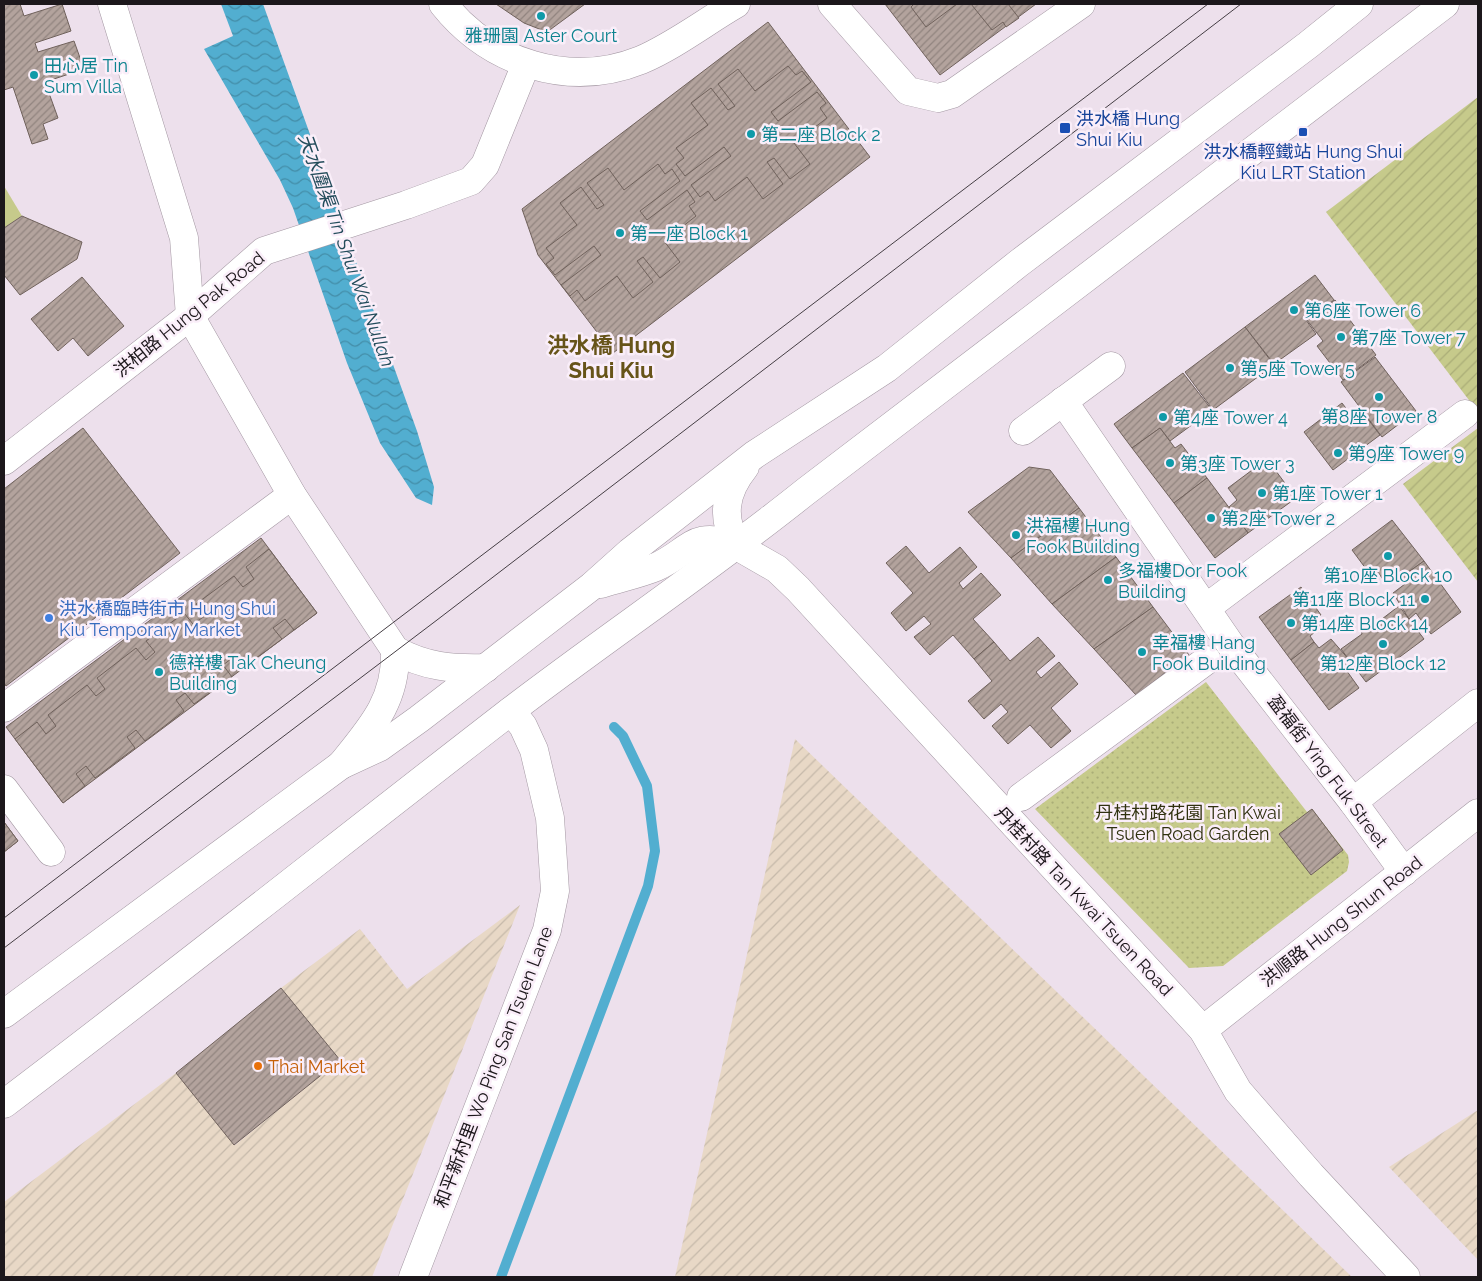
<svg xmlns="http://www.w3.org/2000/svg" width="1482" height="1281" viewBox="0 0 1482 1281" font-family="Raleway,'Noto Sans SC',sans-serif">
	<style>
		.industrial { fill: url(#industrial-furrows) }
		.grass { fill: #c6ca8b }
		.park { fill: url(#park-dots) }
		.garden { fill: url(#garden-furrows) }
		.water { fill: url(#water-waves) }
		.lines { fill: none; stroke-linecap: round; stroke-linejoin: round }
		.stream { stroke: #52aed0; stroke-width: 10 }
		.building { fill: url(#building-hatch); stroke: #70625c }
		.minor-casing { stroke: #a498a3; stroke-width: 29 }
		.major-casing { stroke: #a498a3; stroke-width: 29 }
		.minor { stroke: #fff; stroke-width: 28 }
		.major { stroke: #fff; stroke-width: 28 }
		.tram { stroke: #453e44; stroke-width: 1 }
		.culture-dot { fill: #0f9aa8; stroke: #faeef9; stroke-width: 2 }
		.transit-dot { fill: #1a4fb4; stroke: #faeef9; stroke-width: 2 }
		.shop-dot { fill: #3f7fe0; stroke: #faeef9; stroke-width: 2 }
		.food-dot { fill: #e8710a; stroke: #faeef9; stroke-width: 2 }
		.labels { text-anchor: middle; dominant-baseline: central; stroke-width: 5; stroke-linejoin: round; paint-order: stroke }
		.culture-label { font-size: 18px; fill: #0d838f; stroke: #faeef9; text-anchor: start }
		.transit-label { font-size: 18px; fill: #164399; stroke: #faeef9; text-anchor: start }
		.street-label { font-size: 18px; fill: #1c171b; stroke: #faeef9 }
		.shop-label { font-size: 18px; fill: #366cbe; stroke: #faeef9; text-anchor: start }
		.park-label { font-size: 18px; fill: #30310f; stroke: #faeef9 }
		.food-label { font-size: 18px; fill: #c56008; stroke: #faeef9; text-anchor: start }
		.water-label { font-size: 19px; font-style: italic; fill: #234c5b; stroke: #faeef9 }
		.district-label { font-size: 22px; font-weight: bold; fill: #675419; stroke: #faeef9 }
	</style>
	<defs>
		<pattern id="industrial-furrows" width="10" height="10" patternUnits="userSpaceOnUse" patternTransform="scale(1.25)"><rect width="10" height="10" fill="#e8d8c6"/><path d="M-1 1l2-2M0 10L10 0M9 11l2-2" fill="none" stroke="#c6b9aa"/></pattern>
		<pattern id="park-dots" width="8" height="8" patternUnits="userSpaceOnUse" patternTransform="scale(1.25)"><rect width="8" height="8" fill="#c6ca8b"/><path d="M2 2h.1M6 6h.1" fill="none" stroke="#aaad77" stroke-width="1.8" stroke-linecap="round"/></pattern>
		<pattern id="garden-furrows" width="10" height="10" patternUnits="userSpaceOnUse" patternTransform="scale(1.25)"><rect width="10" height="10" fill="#c6ca8b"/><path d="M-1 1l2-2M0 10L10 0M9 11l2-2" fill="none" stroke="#aaad77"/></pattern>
		<pattern id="water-waves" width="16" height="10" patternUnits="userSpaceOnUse" patternTransform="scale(1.25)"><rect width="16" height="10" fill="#52aed0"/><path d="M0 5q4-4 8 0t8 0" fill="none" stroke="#438da8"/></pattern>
		<pattern id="building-hatch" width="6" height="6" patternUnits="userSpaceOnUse" patternTransform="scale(1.25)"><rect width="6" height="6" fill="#b3a39d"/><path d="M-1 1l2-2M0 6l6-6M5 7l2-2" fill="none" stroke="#91847f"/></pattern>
	</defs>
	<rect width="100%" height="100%" fill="#ede0ec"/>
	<g class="industrial">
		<polygon points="795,739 1352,1277 675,1277"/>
		<polygon points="520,905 372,1277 4,1277 4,1202 176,1073 235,1145 340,1060 281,988 360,929 407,989"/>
		<polygon points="1478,1110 1478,1260 1389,1167"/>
	</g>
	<polygon class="grass" points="4,186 22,216 4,228"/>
	<polygon class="park" points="1206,682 1307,812 1312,809 1348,855 1349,862 1347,871 1223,966 1189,968 1035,809"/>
	<g class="garden">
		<polygon points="1478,97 1478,412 1326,212"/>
		<polygon points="1478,428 1478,582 1403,484"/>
	</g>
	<polygon class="water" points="221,4 263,4 417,431 434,487 432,505 416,498 380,443 347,363 293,208 280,180 204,49 233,36"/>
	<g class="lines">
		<polyline class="stream" points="501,1277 648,886 655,851 647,786 623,736 614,727"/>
	</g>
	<g class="building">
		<polygon points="4,4 20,4 24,16 62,4 71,31 35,43 38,52 74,41 84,69 45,82 58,118 43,124 48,139 32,144 13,87 4,90"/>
		<polygon points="496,4 585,4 547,32 524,23"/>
		<polygon points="885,4 1036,4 940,75"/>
		<polygon points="914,4 957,4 926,27 911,7"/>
		<polygon points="971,4 1008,4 1019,18 1006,27 1003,22 992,30"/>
		<polygon points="768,22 870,157 613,353 538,255 522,209"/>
		<polygon points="788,66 796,75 802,71 811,82 771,112 778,121 817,92 826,103 820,108 827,118 794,143 810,164 790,179 774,158 767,162 783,184 763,199 747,177 715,201 708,191 700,197 691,185 731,156 724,147 685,176 676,164 684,158 676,148 708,125 691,103 711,88 728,110 735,106 718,84 738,69 755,91"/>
		<polygon points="658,164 665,174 672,169 680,181 640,211 647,220 687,190 695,202 689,206 696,216 664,241 680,262 660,278 643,257 637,261 653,282 633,298 617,276 585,301 577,290 570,296 561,285 601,255 594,246 555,275 546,264 554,258 546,248 577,225 560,203 581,187 597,209 604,205 587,183 608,168 624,190"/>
		<polygon points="22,216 82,242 77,259 20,295 4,275 4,228"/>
		<polygon points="1315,275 1334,300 1306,320 1316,334 1274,364 1245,327"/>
		<polygon points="82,277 124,326 88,356 73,338 58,351 31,319"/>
		<polygon points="1335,300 1376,355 1343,380 1317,346 1323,341 1307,320"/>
		<polygon points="1245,327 1274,365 1213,410 1185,372"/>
		<polygon points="1375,357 1416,411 1382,437 1341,382"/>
		<polygon points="1183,373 1212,410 1170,441 1160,428 1132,448 1114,424"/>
		<polygon points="1342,403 1352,416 1361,410 1380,435 1333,470 1304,432"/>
		<polygon points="83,428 180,553 6,686 4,683 4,489"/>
		<polygon points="1160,428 1175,448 1181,444 1207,478 1174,503 1132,448"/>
		<polygon points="1267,459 1296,498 1248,533 1229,507 1237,500 1228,488"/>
		<polygon points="1029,467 1050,470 1079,508 1011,558 968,512"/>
		<polygon points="1207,478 1248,533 1215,558 1174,503"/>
		<polygon points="1079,508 1116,557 1052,604 1011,558"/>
		<polygon points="1392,520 1424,561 1400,578 1396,572 1384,581 1378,572 1372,577 1352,550"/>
		<polygon points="261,538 317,613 63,803 6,727"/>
		<polygon points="906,546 929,573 960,547 977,567 959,583 963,589 981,573 1001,595 973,619 994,642 974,659 953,635 930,655 914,637 931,624 924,616 906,631 891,613 913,593 886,563"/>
		<polygon points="269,549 317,613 294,630 285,619 273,628 282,639 244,667 235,656 223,665 232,677 194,704 185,693 176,700 184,711 145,741 136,730 127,737 135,748 95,778 86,766 76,774 85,786 63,803 15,739 37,722 46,734 56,726 48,715 87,685 96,696 105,689 97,678 136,648 146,660 155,652 146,641 184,613 193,624 205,616 196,604 234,576 243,587 254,579 246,567"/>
		<polygon points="1116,557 1153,607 1094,649 1052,604"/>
		<polygon points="1424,561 1461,612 1431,634 1416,613 1409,619 1393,593 1405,584 1400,578"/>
		<polygon points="1301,587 1321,615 1315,619 1321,627 1310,636 1314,642 1291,660 1259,617"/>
		<polygon points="1399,606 1424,639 1366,682 1341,649 1362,634 1360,628 1362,622 1373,618 1378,622"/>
		<polygon points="1153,607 1189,655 1136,695 1094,649"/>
		<polygon points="1038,637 1055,656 1036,672 1041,678 1059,662 1078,684 1051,708 1071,731 1051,748 1030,725 1008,744 992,726 1008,712 1001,704 984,719 968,701 992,681 974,659 994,642 1010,661"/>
		<polygon points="1331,639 1351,662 1344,667 1359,688 1329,710 1291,660 1314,642 1319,648"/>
		<polygon points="1312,809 1343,850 1311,875 1279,834"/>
		<polygon points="4,822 18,841 4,852"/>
		<polygon points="4,822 18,841 4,852"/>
		<polygon points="281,988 340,1060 234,1145 176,1073"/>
	</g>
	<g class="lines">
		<g class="minor-casing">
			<g id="minor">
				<path d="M112,4L184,238L190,316L292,495L395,650C425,667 452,669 486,668"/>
				<path d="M443,4C490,63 569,89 641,60C674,46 705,22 736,4"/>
				<polyline points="832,4 908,91 938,98 952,94 1081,4"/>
				<polyline points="1063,401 1230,644 1353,802 1404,872"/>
				<polyline points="1023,431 1111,366"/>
				<polyline points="4,461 190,316 264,251 406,205 471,181 485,165 526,64"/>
				<polyline points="737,546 777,569 798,589 1203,1030 1238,1091 1311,1175 1406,1277"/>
				<polyline points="1206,608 1465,414"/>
				<polyline points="4,708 292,495"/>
				<path d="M341,765C371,728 397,700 395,650"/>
				<polyline points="4,789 51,852"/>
				<polyline points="1021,797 1207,660"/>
				<polyline points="1353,802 1478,703"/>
				<polyline points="1203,1030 1478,813"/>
				<polyline points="413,1277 547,930 555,891 550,818 534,750 523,726 511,711"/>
			</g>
		</g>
		<g class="major-casing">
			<g id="major">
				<path d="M737,546C721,518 724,493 745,467"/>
				<path d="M601,584C619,578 639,574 656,567C691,551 693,529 737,546"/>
				<polyline points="4,1014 341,765 380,747 419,719 592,586 630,552 754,455 887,368 1019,263 1308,45 1359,4"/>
				<path d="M4,1104C173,976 340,843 508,713C606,638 709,569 805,492L1445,4"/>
			</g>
		</g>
		<use href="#minor" class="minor"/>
		<use href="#major" class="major"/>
		<g class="tram">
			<polyline points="4,918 1208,4"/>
			<polyline points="4,948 437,620 1241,4"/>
		</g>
	</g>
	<g class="culture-dot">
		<circle cx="541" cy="16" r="5"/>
		<circle cx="34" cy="75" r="5"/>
		<circle cx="751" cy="134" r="5"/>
		<circle cx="620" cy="233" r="5"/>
		<circle cx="1294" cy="310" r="5"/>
		<circle cx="1341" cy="337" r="5"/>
		<circle cx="1230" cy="368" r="5"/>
		<circle cx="1379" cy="397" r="5"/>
		<circle cx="1163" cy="417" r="5"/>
		<circle cx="1338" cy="453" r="5"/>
		<circle cx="1170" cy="463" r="5"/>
		<circle cx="1262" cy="493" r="5"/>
		<circle cx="1211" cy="518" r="5"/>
		<circle cx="1016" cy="535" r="5"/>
		<circle cx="1388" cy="556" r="5"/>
		<circle cx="1108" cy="580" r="5"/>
		<circle cx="1425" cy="599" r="5"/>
		<circle cx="1291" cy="623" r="5"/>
		<circle cx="1383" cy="644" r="5"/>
		<circle cx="1142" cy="652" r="5"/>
		<circle cx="159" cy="672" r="5"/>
	</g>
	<g class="transit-dot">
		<rect x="1059" y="122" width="12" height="12" rx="2.5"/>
		<rect x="1298" y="127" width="10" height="10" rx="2.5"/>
	</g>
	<circle class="shop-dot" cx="49" cy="618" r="5"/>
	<circle class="food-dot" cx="258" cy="1066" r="5"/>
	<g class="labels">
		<g class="culture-label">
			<text x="541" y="35" text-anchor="middle">雅珊園 Aster Court</text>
			<text x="44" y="65">田心居 Tin<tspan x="44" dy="21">Sum Villa</tspan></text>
			<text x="761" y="134">第二座 Block 2</text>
			<text x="630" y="233">第一座 Block 1</text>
			<text x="1304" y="310">第6座 Tower 6</text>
			<text x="1351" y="337">第7座 Tower 7</text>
			<text x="1240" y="368">第5座 Tower 5</text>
			<text x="1379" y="416" text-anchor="middle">第8座 Tower 8</text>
			<text x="1173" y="417">第4座 Tower 4</text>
			<text x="1348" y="453">第9座 Tower 9</text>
			<text x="1180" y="463">第3座 Tower 3</text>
			<text x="1272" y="493">第1座 Tower 1</text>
			<text x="1221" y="518">第2座 Tower 2</text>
			<text x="1026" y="525">洪福樓 Hung<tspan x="1026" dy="21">Fook Building</tspan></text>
			<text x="1118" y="570">多福樓Dor Fook<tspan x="1118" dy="21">Building</tspan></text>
			<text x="1388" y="575" text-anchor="middle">第10座 Block 10</text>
			<text x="1415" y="599" text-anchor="end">第11座 Block 11</text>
			<text x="1301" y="623">第14座 Block 14</text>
			<text x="1152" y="642">幸福樓 Hang<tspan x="1152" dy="21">Fook Building</tspan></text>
			<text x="169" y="662">德祥樓 Tak Cheung<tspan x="169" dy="21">Building</tspan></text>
			<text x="1383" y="663" text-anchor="middle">第12座 Block 12</text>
		</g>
		<g class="transit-label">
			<text x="1076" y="118">洪水橋 Hung<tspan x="1076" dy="21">Shui Kiu</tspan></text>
			<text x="1303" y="151" text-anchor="middle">洪水橋輕鐵站 Hung Shui<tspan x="1303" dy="21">Kiu LRT Station</tspan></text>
		</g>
		<g class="street-label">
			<text transform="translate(189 314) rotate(-39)">洪柏路 Hung Pak Road</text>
			<text transform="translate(1328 771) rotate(53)">盈福街 Ying Fuk Street</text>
			<text transform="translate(1084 901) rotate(47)">丹桂村路 Tan Kwai Tsuen Road</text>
			<text transform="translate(1341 921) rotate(-38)">洪順路 Hung Shun Road</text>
			<text transform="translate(493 1067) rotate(-69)">和平新村里 Wo Ping San Tsuen Lane</text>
		</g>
		<g class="shop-label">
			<text x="59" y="608">洪水橋臨時街市 Hung Shui<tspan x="59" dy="21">Kiu Temporary Market</tspan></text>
		</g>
		<g class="park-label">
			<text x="1188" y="812">丹桂村路花園 Tan Kwai<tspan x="1188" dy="21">Tsuen Road Garden</tspan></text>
		</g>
		<g class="food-label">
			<text x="268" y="1066">Thai Market</text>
		</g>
		<g class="water-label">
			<text transform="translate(347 250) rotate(70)">天水圍渠 Tin Shui Wai Nullah</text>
		</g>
		<g class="district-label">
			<text x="611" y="345">洪水橋 Hung<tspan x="611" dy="25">Shui Kiu</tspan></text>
		</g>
	</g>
	<rect width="1482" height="1281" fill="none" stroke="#1c171b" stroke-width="10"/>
</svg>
